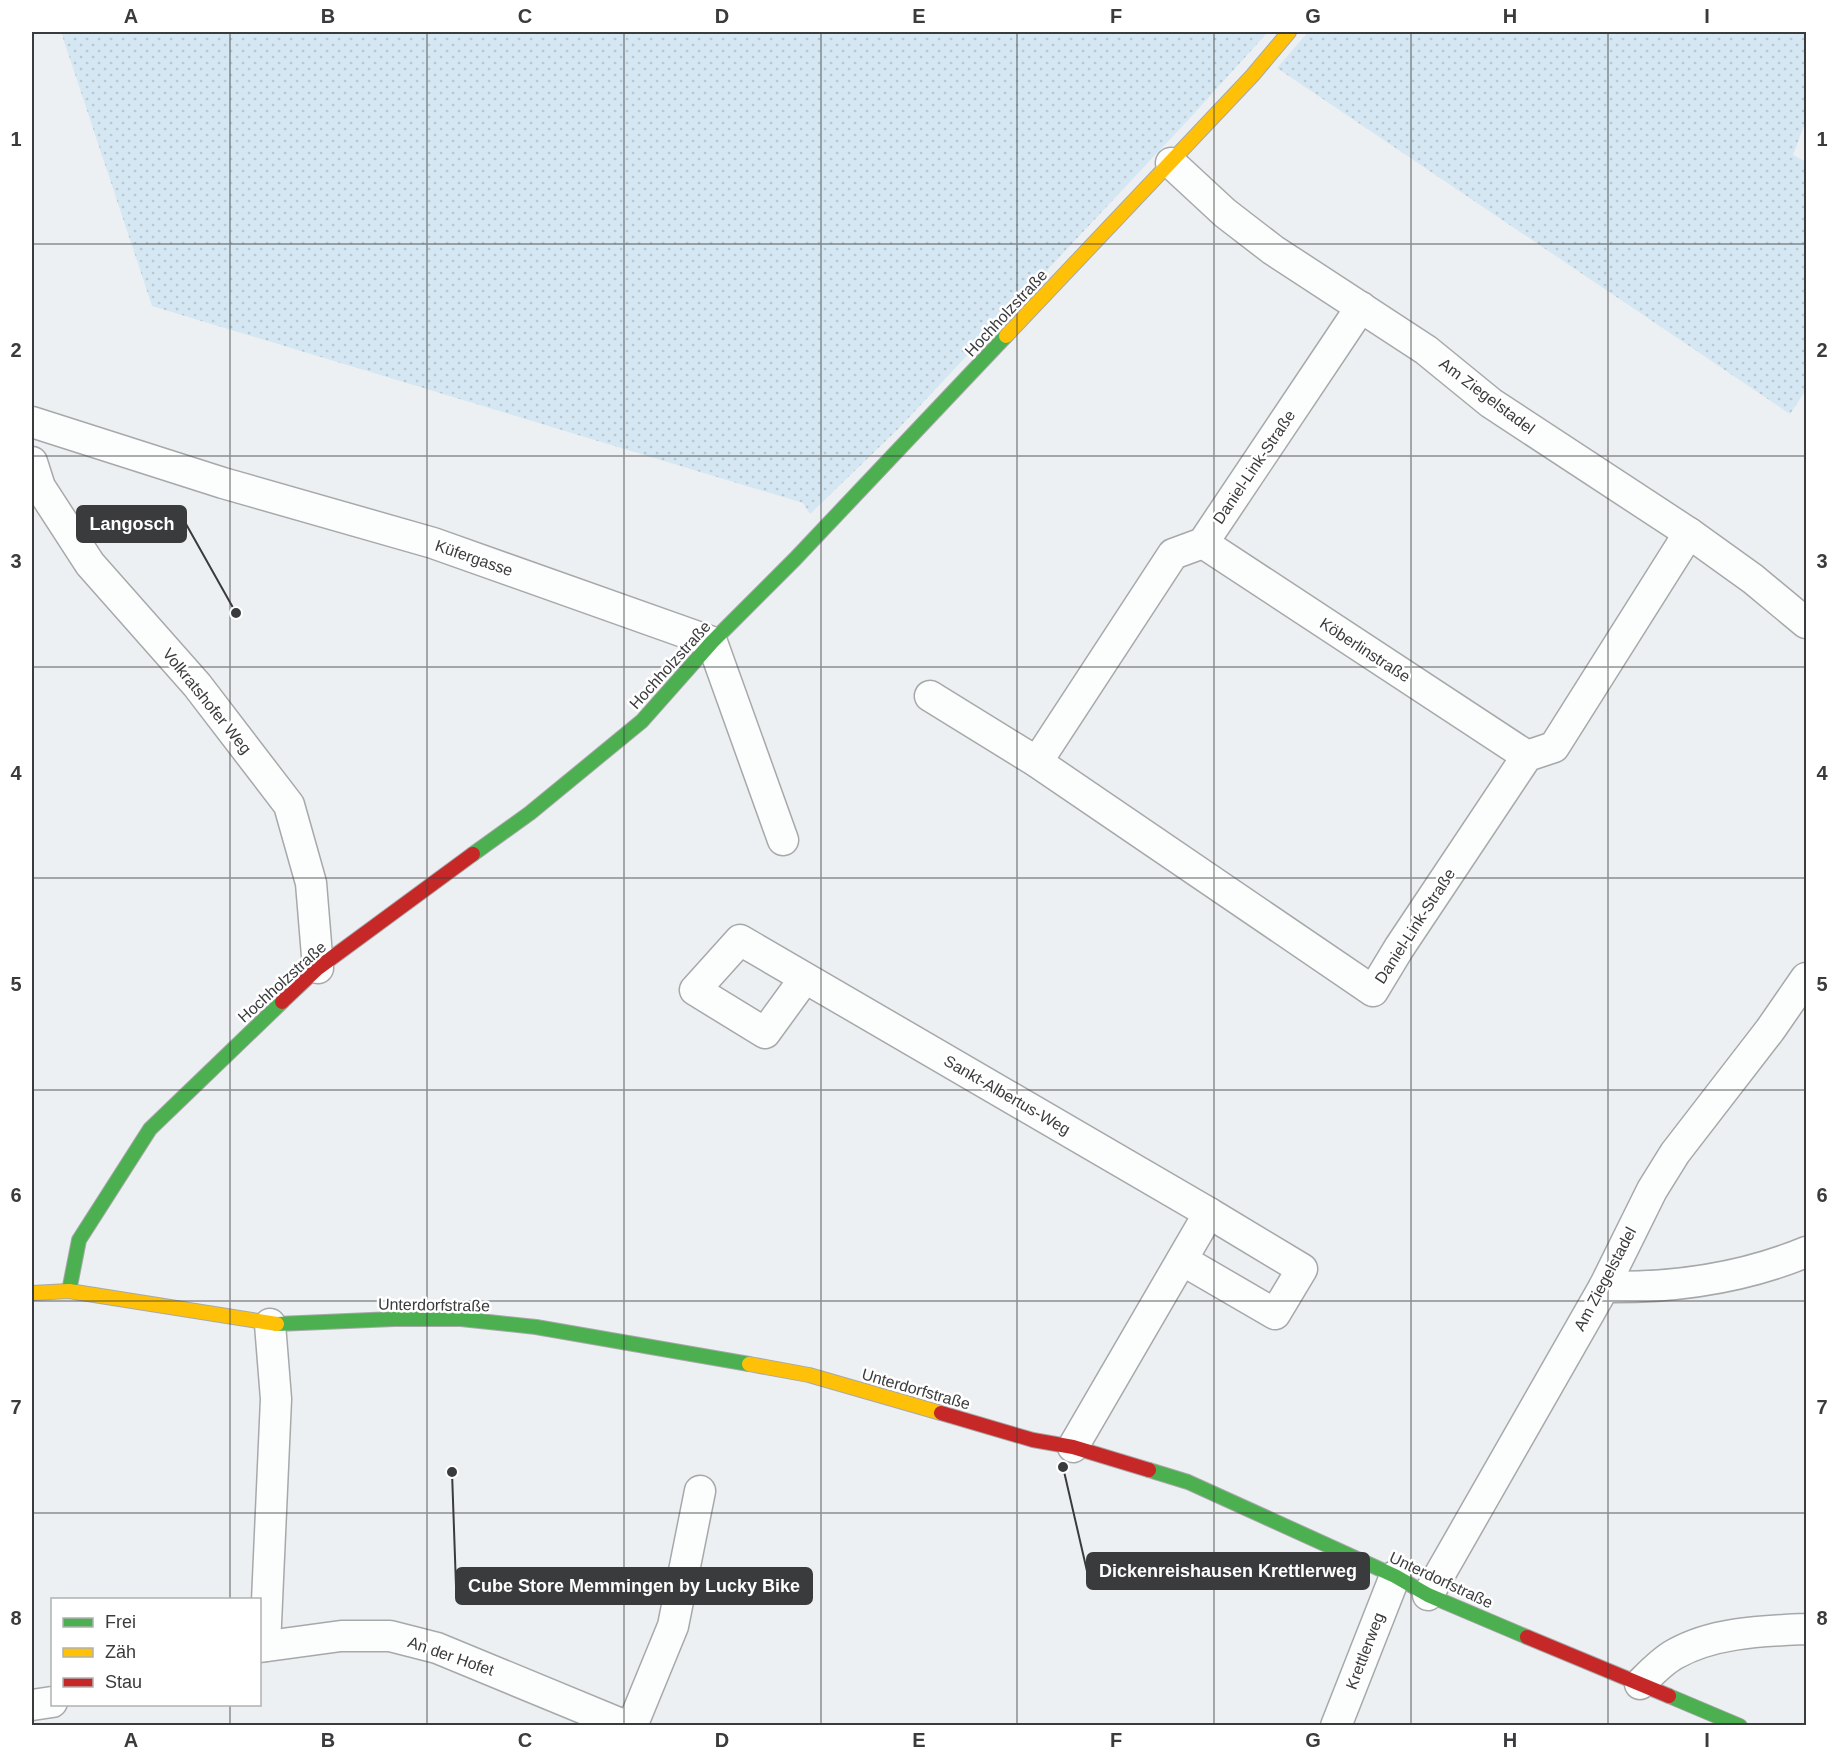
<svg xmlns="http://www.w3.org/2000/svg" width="1838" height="1757" viewBox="0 0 1838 1757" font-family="Helvetica,sans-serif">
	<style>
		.grass { fill: url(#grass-dots) }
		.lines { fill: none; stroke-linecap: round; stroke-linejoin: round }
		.street-casing { stroke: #a7a8aa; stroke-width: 33 }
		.fast-casing { stroke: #a7a8aa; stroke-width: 16 }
		.slow-casing { stroke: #a7a8aa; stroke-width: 16 }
		.jam-casing { stroke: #a7a8aa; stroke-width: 16 }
		.street { stroke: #fcfdfd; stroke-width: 30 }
		.fast { stroke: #4caf50; stroke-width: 14 }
		.slow { stroke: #ffc107; stroke-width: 14 }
		.jam { stroke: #c62828; stroke-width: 14 }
		.grid { fill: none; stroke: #3a3b3c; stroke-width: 1.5; stroke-opacity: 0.55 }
		.labels { text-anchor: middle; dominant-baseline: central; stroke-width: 5; stroke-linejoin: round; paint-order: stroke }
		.street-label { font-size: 16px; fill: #3a3b3c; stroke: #fff }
		.leader { fill: none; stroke: #3a3b3c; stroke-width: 2 }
		.callout-dot { fill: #3a3b3c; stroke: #fff; stroke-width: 2 }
		.callout { fill: #3a3b3c; stroke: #3a3b3c; stroke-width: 2 }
		.callout-label { font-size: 18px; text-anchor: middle; font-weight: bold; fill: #fff }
		.neatline { fill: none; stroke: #3a3b3c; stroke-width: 2 }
		.grid-label { font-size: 20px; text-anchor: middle; font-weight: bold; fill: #3a3b3c }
	</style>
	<defs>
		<pattern id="grass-dots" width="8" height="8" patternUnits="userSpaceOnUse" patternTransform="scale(1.5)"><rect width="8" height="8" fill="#d5e7f2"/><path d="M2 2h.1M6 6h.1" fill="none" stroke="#b8c7d0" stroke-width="1.8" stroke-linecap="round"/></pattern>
	</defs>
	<rect width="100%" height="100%" fill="#edf0f2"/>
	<g class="grass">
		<polygon points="61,32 1268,32 1189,119 898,429 810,514 803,503 152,306"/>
		<polygon points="1308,32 1806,32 1806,121 1793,155 1806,162 1806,390 1790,414 1277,68"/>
	</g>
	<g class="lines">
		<g class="street-casing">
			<g id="street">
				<polyline points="1171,163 1225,213 1273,250 1426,350 1491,403 1689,533 1753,579 1806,623"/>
				<polyline points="32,422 223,483 433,543 712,642 783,840"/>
				<polyline points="32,462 40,487 90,564 197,685 289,805 311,883 318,968"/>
				<polyline points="1203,543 1527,756"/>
				<polyline points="930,696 1037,762 1373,991 1399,948 1527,756 1554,747 1689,533"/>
				<polyline points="1037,762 1173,554 1203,543 1361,307"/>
				<polyline points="805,978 765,1033 695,990 740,940 1209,1213 1073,1447"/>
				<polyline points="1182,1260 1275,1314 1302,1269 1209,1213"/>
				<path d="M1604,1287C1674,1288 1741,1279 1806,1252"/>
				<polyline points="1428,1595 1604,1287 1652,1190 1675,1153 1770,1030 1806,978"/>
				<polyline points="265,1646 276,1399 270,1324"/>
				<polyline points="260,1647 341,1636 390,1636 437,1648 626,1726"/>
				<path d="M1640,1684C1650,1674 1662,1661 1675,1654C1714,1632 1763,1631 1806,1629"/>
				<polyline points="32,1705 52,1702"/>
				<polyline points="632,1726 673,1626 700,1491"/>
				<polyline points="1336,1726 1395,1576"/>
			</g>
		</g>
		<g class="fast-casing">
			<g id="fast">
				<polyline points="473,854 530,813 642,721 712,642 795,559 1006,336"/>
				<polyline points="69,1291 79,1240 150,1129 282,1002"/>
				<polyline points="277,1324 394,1319 461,1319 536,1327 749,1364"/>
				<polyline points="1149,1470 1188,1482 1395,1576 1428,1595 1527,1637"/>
				<polyline points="1669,1696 1740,1726"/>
			</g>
		</g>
		<g class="slow-casing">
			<g id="slow">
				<polyline points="1006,336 1252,76 1289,32"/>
				<polyline points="32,1293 69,1291 277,1324"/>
				<polyline points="749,1364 809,1375 941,1413"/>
			</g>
		</g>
		<g class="jam-casing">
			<g id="jam">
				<polyline points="282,1002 318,968 473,854"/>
				<polyline points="941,1413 1033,1440 1073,1447 1149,1470"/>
				<polyline points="1527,1637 1669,1696"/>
			</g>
		</g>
		<use href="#street" class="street"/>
		<use href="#fast" class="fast"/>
		<use href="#slow" class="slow"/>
		<use href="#jam" class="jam"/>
	</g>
	<path class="grid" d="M230,32V1600M427,32V1726M624,32V1726M821,32V1726M1017,32V1726M1214,32V1726M1411,32V1726M1608,32V1726M32,244H1806M32,456H1806M32,667H1806M32,878H1806M32,1090H1806M32,1301H1806M32,1513H1806M230,1704V1726"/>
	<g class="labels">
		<g class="street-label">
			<text transform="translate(1006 313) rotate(-47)">Hochholzstraße</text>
			<text transform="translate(1487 396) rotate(37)">Am Ziegelstadel</text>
			<text transform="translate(1254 467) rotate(-56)">Daniel-Link-Straße</text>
			<text transform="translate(474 558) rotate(19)">Küfergasse</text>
			<text transform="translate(1365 650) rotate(33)">Köberlinstraße</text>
			<text transform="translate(670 665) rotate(-48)">Hochholzstraße</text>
			<text transform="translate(207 701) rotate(51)">Volkratshofer Weg</text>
			<text transform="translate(1415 926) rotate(-57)">Daniel-Link-Straße</text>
			<text transform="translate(282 982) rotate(-42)">Hochholzstraße</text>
			<text transform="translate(1007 1095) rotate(30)">Sankt-Albertus-Weg</text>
			<text transform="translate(1605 1279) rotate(-62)">Am Ziegelstadel</text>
			<text transform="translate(434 1305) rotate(1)">Unterdorfstraße</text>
			<text transform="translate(916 1389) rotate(16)">Unterdorfstraße</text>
			<text transform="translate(1441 1580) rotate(25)">Unterdorfstraße</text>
			<text transform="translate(1365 1651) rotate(-69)">Krettlerweg</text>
			<text transform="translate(451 1656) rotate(19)">An der Hofet</text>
		</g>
	</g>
	<path class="leader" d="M236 613L186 524M1063 1467L1087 1571M452 1472L456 1586"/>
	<g class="callout-dot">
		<circle cx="236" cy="613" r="6"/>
		<circle cx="1063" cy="1467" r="6"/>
		<circle cx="452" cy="1472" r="6"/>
	</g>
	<g class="callout">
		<rect x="77" y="506" width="109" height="36" rx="6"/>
		<rect x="1087" y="1553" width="282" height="36" rx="6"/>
		<rect x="456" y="1568" width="356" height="36" rx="6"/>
	</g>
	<g class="callout-label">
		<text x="132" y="530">Langosch</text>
		<text x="1228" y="1577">Dickenreishausen Krettlerweg</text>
		<text x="634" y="1592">Cube Store Memmingen by Lucky Bike</text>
	</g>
	<rect width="1838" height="1757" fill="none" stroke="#ffffff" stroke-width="66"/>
	<rect x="51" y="1598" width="210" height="108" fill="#ffffff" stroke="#b0b1b1" stroke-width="1.5"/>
	<rect x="63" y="1618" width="30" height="9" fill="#4caf50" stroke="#b0b1b1" stroke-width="1.5"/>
	<text x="105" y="1628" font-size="18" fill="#3a3b3c">Frei</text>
	<rect x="63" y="1648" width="30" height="9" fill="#ffc107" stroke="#b0b1b1" stroke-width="1.5"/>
	<text x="105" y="1658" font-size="18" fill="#3a3b3c">Zäh</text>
	<rect x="63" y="1678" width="30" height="9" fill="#c62828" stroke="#b0b1b1" stroke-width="1.5"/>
	<text x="105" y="1688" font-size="18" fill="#3a3b3c">Stau</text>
	<rect x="33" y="33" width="1772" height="1691" class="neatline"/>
	<g class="grid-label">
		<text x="131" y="23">A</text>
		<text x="328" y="23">B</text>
		<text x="525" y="23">C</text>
		<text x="722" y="23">D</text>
		<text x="919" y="23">E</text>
		<text x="1116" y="23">F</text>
		<text x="1313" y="23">G</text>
		<text x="1510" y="23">H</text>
		<text x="1707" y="23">I</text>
		<text x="16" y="146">1</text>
		<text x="1822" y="146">1</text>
		<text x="16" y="357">2</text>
		<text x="1822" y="357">2</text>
		<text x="16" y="568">3</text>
		<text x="1822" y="568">3</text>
		<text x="16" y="780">4</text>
		<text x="1822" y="780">4</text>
		<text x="16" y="991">5</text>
		<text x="1822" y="991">5</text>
		<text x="16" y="1202">6</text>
		<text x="1822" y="1202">6</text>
		<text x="16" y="1414">7</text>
		<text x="1822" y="1414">7</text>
		<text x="16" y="1625">8</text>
		<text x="1822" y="1625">8</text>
		<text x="131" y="1747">A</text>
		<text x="328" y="1747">B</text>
		<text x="525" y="1747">C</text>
		<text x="722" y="1747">D</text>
		<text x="919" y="1747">E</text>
		<text x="1116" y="1747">F</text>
		<text x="1313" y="1747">G</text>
		<text x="1510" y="1747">H</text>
		<text x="1707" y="1747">I</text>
	</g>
</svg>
